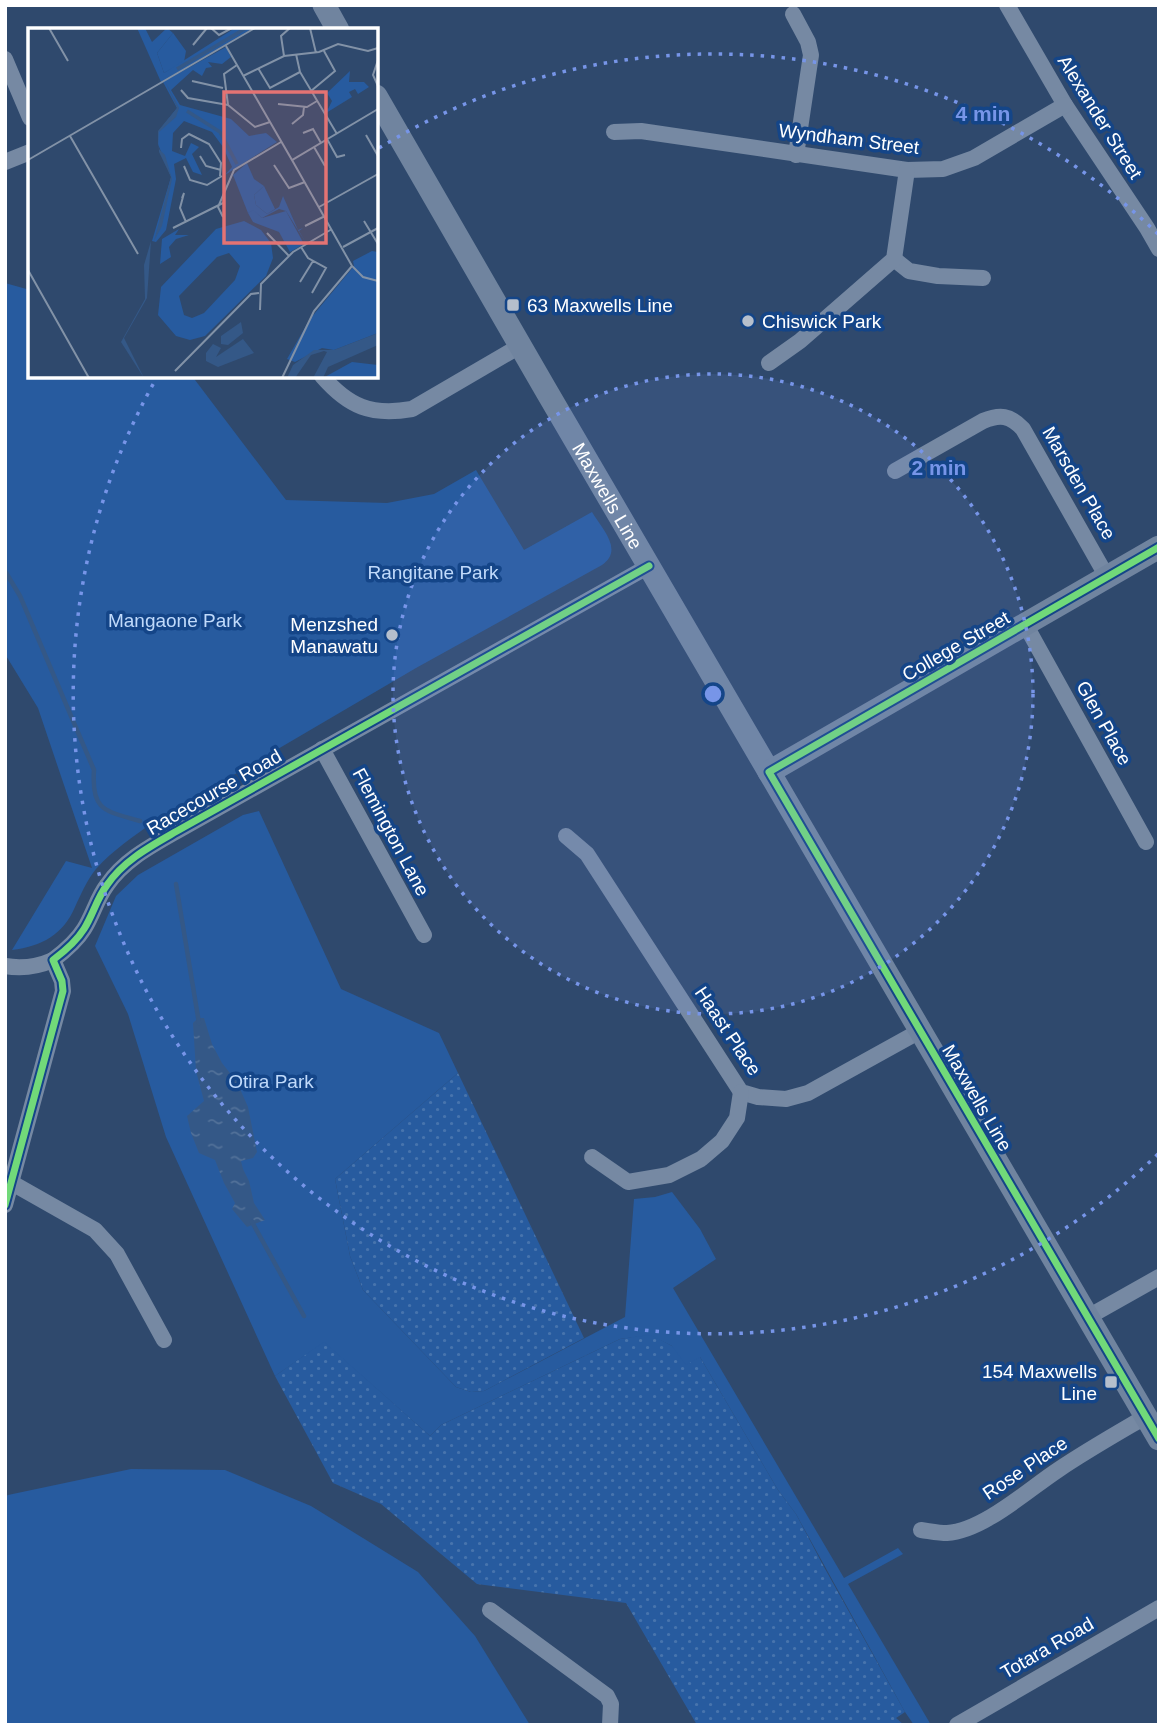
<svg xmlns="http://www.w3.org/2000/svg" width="1164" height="1730" viewBox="0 0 1164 1730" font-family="Arial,sans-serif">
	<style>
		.grass { fill: url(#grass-dots) }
		.park { fill: #275b9f }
		.water { fill: url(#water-ripples) }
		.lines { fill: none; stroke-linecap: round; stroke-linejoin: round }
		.stream { stroke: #345887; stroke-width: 4.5 }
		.street { stroke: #7689a3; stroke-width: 16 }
		.secondary { stroke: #70849f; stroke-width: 23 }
		.cycleway-casing { stroke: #144588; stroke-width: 11 }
		.cycleway { stroke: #71d979; stroke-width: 7 }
		.ring { fill: none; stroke: #7795e8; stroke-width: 3.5; stroke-dasharray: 3.5 7 }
		.poi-dot { fill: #b6bfcc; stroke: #144588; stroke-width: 2.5 }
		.labels { text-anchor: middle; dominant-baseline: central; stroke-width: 7; stroke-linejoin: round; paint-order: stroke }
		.street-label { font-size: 19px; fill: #fff; stroke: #144588 }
		.poi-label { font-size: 19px; fill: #fff; stroke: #144588; text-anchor: start }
		.park-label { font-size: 19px; fill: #c0dafb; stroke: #144588 }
		.inset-river { fill: none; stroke: #345887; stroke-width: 3.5 }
		.inset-road { fill: none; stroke: #8292a7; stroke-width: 2 }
		.view { fill: #e47373; fill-opacity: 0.15; stroke: #e47373; stroke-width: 3.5 }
		.inset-edge { fill: none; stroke: #fff; stroke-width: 3.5 }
		.centre { fill: #7795e8; stroke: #144588; stroke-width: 3.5 }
		.ring-label { font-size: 21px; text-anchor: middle; font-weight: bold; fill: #7795e8; stroke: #144588; stroke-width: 7; stroke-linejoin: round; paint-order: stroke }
	</style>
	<defs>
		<pattern id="grass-dots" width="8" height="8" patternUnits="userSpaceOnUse" patternTransform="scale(1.75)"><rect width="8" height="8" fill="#275b9f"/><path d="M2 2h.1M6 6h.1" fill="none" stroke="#4774ad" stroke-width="1.8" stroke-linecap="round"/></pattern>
		<pattern id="water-ripples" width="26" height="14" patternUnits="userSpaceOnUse" patternTransform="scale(1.75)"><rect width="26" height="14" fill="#345887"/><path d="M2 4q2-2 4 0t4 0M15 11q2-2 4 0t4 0" fill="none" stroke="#527199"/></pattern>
	</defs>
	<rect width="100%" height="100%" fill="#2f496d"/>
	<g class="grass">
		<polygon points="458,1073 584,1338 484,1391 471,1392 456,1387 363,1290 350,1256 335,1179"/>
		<polygon points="650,1334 672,1346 700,1357 778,1490 796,1514 824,1567 905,1712 896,1718 904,1725 697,1725 626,1603 477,1584 381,1504 333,1483 275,1376 324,1341 430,1436 441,1425 620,1339"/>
	</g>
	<g class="park">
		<path d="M5,283L30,290V376H192L286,500L387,503L434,494L476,470L524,550L592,512C602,529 624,550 602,565L416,668L155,821C134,836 113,850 96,869C87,880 81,894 75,907C63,935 42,946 12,950L66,861L92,868L38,708L5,654Z"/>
		<polygon points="259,811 341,989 439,1033 458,1073 335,1179 350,1256 363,1290 456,1387 471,1392 484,1391 625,1317 634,1199 655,1197 672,1192 700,1229 716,1259 673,1288 844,1578 898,1548 903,1554 848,1584 931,1725 914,1725 905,1712 796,1514 778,1490 700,1357 686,1365 672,1346 650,1335 620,1339 441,1425 430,1436 324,1342 275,1376 166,1137 128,1014 95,946 116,896 138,875 243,815"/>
		<polygon points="131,1469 225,1470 311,1506 418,1572 475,1636 530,1725 5,1725 5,1497 8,1495"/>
	</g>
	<polygon class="water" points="198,1018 204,1018 212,1044 222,1063 237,1082 248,1107 257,1152 253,1158 241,1161 243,1169 249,1181 254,1203 265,1220 247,1227 232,1209 235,1203 224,1183 215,1160 199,1153 191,1133 187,1116 204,1101 196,1071 193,1023"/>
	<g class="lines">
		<g class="stream">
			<path d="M5,571L20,596L94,770C91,812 106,811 140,821"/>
			<polyline points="176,884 199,1023"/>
			<polyline points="252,1222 304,1316"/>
		</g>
		<g class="street">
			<polyline points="1007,5 1065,105 1147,228 1159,249"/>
			<polyline points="793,14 808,42 811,55 796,155"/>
			<polyline points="5,59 30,118"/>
			<polyline points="614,132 641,131 907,170 943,169 974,158 1065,105"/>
			<polyline points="5,162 30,152"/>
			<polyline points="894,259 909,271 938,276 983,278"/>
			<polyline points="769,363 800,341 894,259 907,170"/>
			<path d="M322,376C349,407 371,416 412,409L520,346"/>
			<path d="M895,471L983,421C1000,414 1010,415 1023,429L1107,577"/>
			<polyline points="1025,624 1146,842"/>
			<polyline points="322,749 424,935"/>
			<polyline points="566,836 587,854 741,1092 758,1097 786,1099 808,1093 920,1031"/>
			<path d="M5,966C22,969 37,967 53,960"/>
			<polyline points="592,1157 628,1182 669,1175 701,1159 722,1141 737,1118 741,1092"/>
			<polyline points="12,1183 95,1230 117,1254 164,1340"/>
			<path d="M5,1205L63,991L62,981L53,960C65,951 76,942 84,929C93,915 97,898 107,885C124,860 151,846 177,831L649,566"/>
			<polyline points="1088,1317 1159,1277"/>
			<path d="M921,1530C929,1531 939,1533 947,1533C983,1531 1029,1489 1058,1470C1086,1451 1116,1434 1145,1417"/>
			<polyline points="490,1610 607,1696 611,1704 610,1725"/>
			<polyline points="957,1725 1159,1608"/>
		</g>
		<g class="secondary">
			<polyline points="324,5 338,30"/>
			<path id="s1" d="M376,96L547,392L1159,1439"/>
			<polyline points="769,772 1159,547"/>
		</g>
		<g class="cycleway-casing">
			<g id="cycleway">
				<polyline points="1159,547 769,772 1159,1439"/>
				<path d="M5,1205L63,991L62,981L53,960C65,951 76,942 84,929C93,915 97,898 107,885C124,860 151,846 177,831L649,566"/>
			</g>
		</g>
		<use href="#cycleway" class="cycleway"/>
	</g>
	<circle cx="713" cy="694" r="320" fill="#7795e8" fill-opacity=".12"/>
	<g class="ring">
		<circle cx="713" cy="694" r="320"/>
		<path d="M1158 1154A640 640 0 0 1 156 379M379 148A640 640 0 0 1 1158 234"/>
	</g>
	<g class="poi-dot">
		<rect x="506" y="298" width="14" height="14" rx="3.5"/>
		<circle cx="748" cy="321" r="7"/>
		<circle cx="392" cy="635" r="7"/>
		<rect x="1104" y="1375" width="14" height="14" rx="3.5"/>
	</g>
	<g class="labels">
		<g class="street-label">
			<text transform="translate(1100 117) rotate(58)">Alexander Street</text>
			<text transform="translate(849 139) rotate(7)">Wyndham Street</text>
			<text transform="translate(1079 483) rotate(60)">Marsden Place</text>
			<text stroke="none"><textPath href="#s1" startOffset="462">Maxwells Line</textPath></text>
			<text transform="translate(956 646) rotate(-30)">College Street</text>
			<text transform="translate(1104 723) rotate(61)">Glen Place</text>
			<text transform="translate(214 792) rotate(-30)">Racecourse Road</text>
			<text transform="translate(391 832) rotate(62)">Flemington Lane</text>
			<text transform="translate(728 1031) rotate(56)">Haast Place</text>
			<text transform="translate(977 1098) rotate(60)">Maxwells Line</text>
			<text transform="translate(1025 1468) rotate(-34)">Rose Place</text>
			<text transform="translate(1047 1648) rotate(-30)">Totara Road</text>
		</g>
		<g class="poi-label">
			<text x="527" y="305">63 Maxwells Line</text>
			<text x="762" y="321">Chiswick Park</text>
			<text x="378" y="624" text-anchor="end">Menzshed<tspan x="378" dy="22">Manawatu</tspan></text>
			<text x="1097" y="1371" text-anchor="end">154 Maxwells<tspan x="1097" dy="22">Line</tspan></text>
		</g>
		<g class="park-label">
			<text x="433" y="572">Rangitane Park</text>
			<text x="175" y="620">Mangaone Park</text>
			<text x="271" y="1081">Otira Park</text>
		</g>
	</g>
	<g transform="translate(28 28)">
		<rect width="350" height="350" fill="#2f496d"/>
		<path d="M145,5L158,23L156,34L136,45L129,25ZM236,158L247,181L239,186L228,177L226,167ZM225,181L234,190L258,183L276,216L262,224L251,204L225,194L220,185ZM324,334L350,337V350H295Z" fill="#275b9f"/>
		<path d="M151,201L147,207H161L148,211L141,219L143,229L132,236L134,211Z" fill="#275b9f"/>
		<path d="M109,0H117L124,14L139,0L145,5L129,25L136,45L207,0H225L133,54ZM198,19L203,29L194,36L180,34L184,39L178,40L174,48L165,42L143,62L152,77L203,91L221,108L238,105L249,114L197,147L204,139L195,119L184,104L156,93L145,105L144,123L157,128L163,115L171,119L164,126L174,147L165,144L158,130L146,136L148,151L138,202L128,214L124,213L143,149L130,116V104L149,80L135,54ZM322,43L321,54H336L341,59L330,66L327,61L321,64L324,69L298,85L304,73L299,65ZM219,135L226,151L236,158L226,167L228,177L239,186L251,179L255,168L270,202L275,200L271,203L278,215L258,183L251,181L234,190L225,182L220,185L205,147ZM216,193L233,202L243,215L245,230L238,248L177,308L162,312L148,308L130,287L133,259L188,201ZM201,225L212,238L207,252L176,285L164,290L156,287L151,268L189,229ZM344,223L350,224V305L306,322L294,320L267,334L259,331L282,291L326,238L325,233Z" fill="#275b9f" fill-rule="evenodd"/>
		<path d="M137,53L151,80L148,89L131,104V121L137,127L144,151L134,198L126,213L143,149L131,124L130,103L149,80ZM123,213L119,270L96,310L116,350L93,314L117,271L116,237ZM213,294L215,305L200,317L193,316V308ZM350,305V317L300,339L295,350H285L299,324L296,323L283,327L267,350H259L265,337L286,322H306ZM215,311L226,325L190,339L178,333V325L185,316L193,320L188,329Z" fill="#345887"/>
		<path class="inset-river" d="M149,41L218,0M159,83L192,104L209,136"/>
		<path class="inset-road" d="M21,0L40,33M183,0L191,7L204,0M282,0L288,25M165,17L179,0M198,18L264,132L350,81M268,26L272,44L309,106M256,28L253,8L262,0M350,32L345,47L350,58M209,37L196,46L200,77L227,99L242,94M230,40L242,60L272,44M215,48L256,28L291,24L310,16L340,23L350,20M164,53L195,60M153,62L160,70L200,77M283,63L307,43L296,23M250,76L279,79L289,73M264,96L275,87L276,79M275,105L285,101L293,115M338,107L350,128M42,108L110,226M299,111L309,129L317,127M286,119L297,138M153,120L154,111L161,106L181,116L193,135L192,148M172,128L178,138L193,142M0,132L227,0M264,132L324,238L335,249L350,253M246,137L261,160L277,154M156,138L162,152L179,157L194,148M154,170L156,165L152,180L158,194M291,179L350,146M195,189L190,179L206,142L253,114M336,193L350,216M277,198L297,188M145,200L195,175M239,205L261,228M273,219L280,230L298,240L284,265M315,219L350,200M0,242L61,350M272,254L285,233M232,282L233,256L265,224L304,201M147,343L223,266L231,265M254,350L286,283L324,238"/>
		<path class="view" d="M196,64H298V215H196Z"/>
		<rect width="350" height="350" class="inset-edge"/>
	</g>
	<circle cx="713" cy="694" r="10" class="centre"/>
	<g class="ring-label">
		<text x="983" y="121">4 min</text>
		<text x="939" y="475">2 min</text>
	</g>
	<rect width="1164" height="1730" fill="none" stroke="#ffffff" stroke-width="14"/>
</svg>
